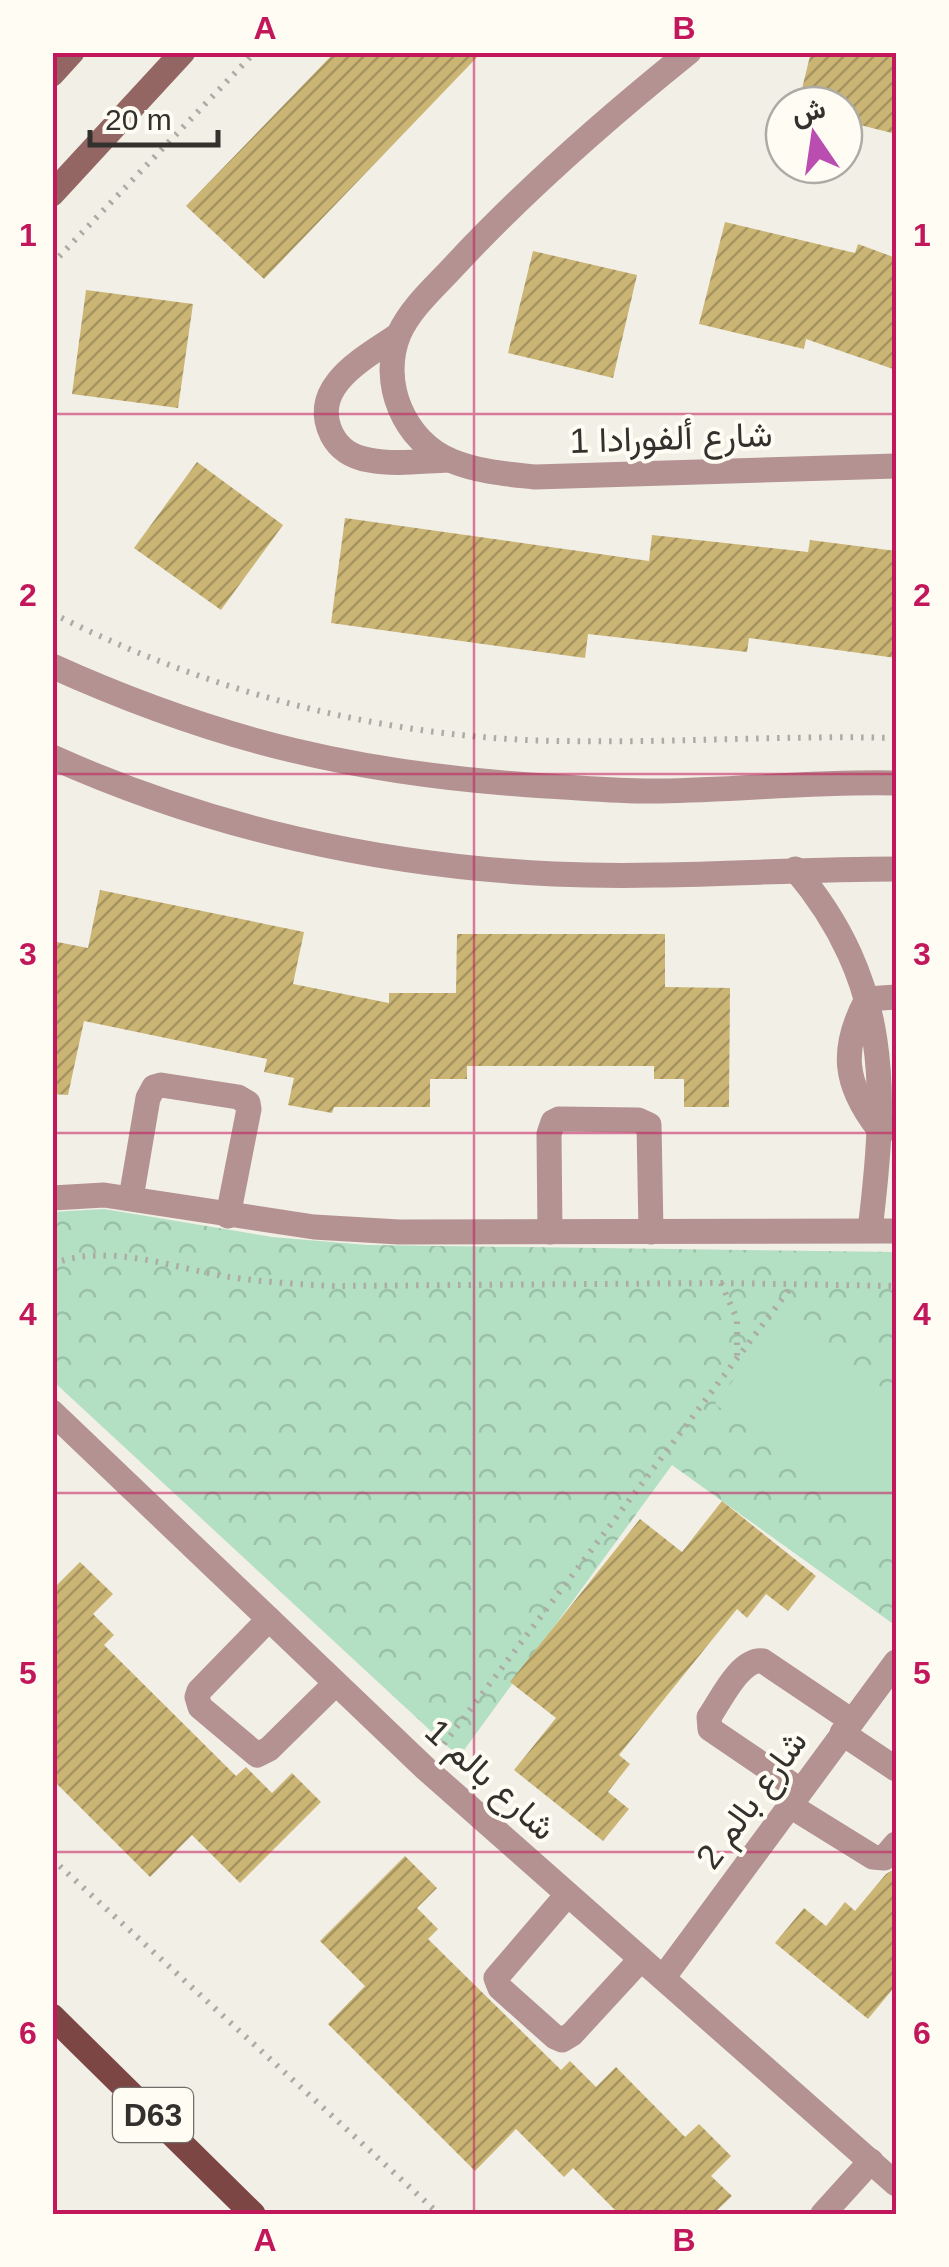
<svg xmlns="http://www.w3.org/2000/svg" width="949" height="2267" viewBox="0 0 949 2267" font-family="Arial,Vazirmatn,sans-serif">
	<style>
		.park { fill: url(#park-crowns) }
		.pitch { fill: #b3dfc3 }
		.building { fill: url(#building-hatch) }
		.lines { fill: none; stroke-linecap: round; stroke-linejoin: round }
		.path { stroke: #adaba5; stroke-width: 6; stroke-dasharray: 2.5 8; stroke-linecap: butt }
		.service { stroke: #b39291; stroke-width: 25 }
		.minor { stroke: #b39291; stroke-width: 25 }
		.tertiary { stroke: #b39291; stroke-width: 25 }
		.secondary { stroke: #936664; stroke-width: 25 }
		.primary { stroke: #7c4645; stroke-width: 25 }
		.grid { fill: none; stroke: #c2185b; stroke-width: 2.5; stroke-opacity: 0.55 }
		.labels { text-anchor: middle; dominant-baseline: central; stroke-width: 8; stroke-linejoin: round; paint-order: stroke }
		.shield { fill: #fffcf4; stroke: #706e69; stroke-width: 2.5 }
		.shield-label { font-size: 32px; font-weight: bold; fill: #32312e }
		.street-label { font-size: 35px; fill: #32312e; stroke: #fffcf4 }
		.neatline { fill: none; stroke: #c2185b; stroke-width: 4 }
		.grid-label { font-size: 32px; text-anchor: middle; font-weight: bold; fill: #c2185b }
	</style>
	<defs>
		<pattern id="park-crowns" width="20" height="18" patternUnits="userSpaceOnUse" patternTransform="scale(2.5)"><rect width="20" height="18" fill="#b3dfc3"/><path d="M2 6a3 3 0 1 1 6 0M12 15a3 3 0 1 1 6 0" fill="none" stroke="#9ac0a8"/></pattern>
		<pattern id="building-hatch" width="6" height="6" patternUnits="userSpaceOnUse" patternTransform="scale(2.5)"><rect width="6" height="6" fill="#cbb575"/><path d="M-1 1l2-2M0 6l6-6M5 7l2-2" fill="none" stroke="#a59460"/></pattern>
	</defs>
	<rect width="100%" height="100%" fill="#f2efe7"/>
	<polygon class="park" points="104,1209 272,1237 367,1245 896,1252 896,1626 672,1465 459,1757 53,1381 52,1212"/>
	<polygon class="pitch" points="784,1314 896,1398 896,1528 891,1535 715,1404"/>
	<g class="building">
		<polygon points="335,52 482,52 264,279 186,206"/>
		<polygon points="811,52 896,52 896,134 844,121 844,105 798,105"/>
		<polygon points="725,222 855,253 858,244 896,258 896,370 806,339 804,349 699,324"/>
		<polygon points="533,251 637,275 613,378 508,353"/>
		<polygon points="86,290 193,304 178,408 72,394"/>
		<polygon points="197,462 283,525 221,610 134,548"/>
		<polygon points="345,518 649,561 652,535 808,552 810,540 896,551 896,658 749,638 747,652 588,634 585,658 331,623"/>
		<polygon points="100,890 304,932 293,984 389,1003 389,993 456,993 457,934 665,934 665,987 730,988 729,1107 684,1107 684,1079 654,1079 654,1066 467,1066 467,1079 430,1079 430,1107 334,1107 332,1113 288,1105 294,1078 264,1072 267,1059 84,1021 68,1095 52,1094 52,941 88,948"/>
		<polygon points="722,1501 816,1576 788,1611 766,1594 747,1618 737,1609 619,1755 630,1764 608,1792 629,1809 603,1841 514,1770 556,1718 510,1682 640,1519 682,1552"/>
		<polygon points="80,1562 113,1594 93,1614 114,1635 104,1645 236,1776 246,1767 272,1793 292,1773 321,1802 240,1883 192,1835 150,1877 52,1779 52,1590"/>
		<polygon points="405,1856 437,1888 417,1908 438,1929 428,1939 561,2070 570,2061 596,2087 616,2067 685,2137 699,2124 731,2156 711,2176 732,2196 713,2214 619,2214 573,2168 564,2177 516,2129 475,2171 328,2024 365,1986 320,1941"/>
		<polygon points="896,1868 896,1985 868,2019 775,1943 804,1908 826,1926 845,1902 855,1911 886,1874"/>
	</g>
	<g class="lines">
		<g class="path">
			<polyline points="52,264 255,52"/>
			<path d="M52,613C209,693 387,739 563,741C674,743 785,735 896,738"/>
			<path d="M52,1264C108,1243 167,1266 223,1276C260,1282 296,1284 333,1286L721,1283L896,1286"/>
			<polyline points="721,1283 737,1319 737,1357"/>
			<polyline points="444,1744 792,1286"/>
			<polyline points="52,1859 439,2214"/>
		</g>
		<g class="service">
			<polyline points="131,1198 148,1098 154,1087 161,1085 238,1097 248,1103 249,1109 228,1216"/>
			<polyline points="550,1232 549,1134 553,1122 559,1119 638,1120 649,1125 651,1232"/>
			<polyline points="269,1619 199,1691 197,1697 200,1707 257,1755 269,1749 335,1684"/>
			<polyline points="842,1733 896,1769"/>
			<path d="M800,1790L710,1729L709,1717C721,1700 740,1658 763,1661L852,1721"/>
			<polyline points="789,1805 873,1857 884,1858 896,1844"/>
			<polyline points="567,1895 496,1978 500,1988 555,2037 562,2040 572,2034 641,1959"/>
			<polyline points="823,2214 871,2161"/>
		</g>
		<g class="minor">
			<path d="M689,52C607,118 529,186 457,263C437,285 411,307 399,334C379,382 404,442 452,461C479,472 507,474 535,477L896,466"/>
			<path d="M398,335C365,358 308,386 332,435C340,450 352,457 369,460C395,465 422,461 448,460"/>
			<path d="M795,869C891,983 887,1090 870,1230"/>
			<path d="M867,999C840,1049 844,1084 878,1128H896"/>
			<polyline points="867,999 896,997"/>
			<polyline points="52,1198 104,1195 314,1227 399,1232 896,1231"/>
			<polyline points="52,1412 426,1769 896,2184"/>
			<polyline points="663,1978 896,1662"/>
		</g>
		<g class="tertiary">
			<path d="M52,666C220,742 363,775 546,786C584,788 622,792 660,791C739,790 818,781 896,783"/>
			<path d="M52,757C210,828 382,866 554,874C667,879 783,869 896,869"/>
		</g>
		<g class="secondary">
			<polyline points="52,74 72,52"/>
			<polyline points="52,194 183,52"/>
		</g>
		<polyline class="primary" points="52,2016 253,2214"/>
	</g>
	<path class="grid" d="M474,52V2214M52,414H896M52,774H896M52,1133H896M52,1493H896M52,1852H896"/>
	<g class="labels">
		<rect class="shield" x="113" y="2088" width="80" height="54" rx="8"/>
		<g class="shield-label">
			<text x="153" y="2115">D63</text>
		</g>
		<g class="street-label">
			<text transform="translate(671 437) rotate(-2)">شارع ألفورادا 1</text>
			<text transform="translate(491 1779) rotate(42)">شارع بالم 1</text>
			<text transform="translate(751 1799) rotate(-54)">شارع بالم 2</text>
		</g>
	</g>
	<rect width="949" height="2267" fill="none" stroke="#fffcf4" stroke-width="110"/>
	<g transform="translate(814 135) rotate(347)"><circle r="48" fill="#fffcf4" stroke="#adaba5" stroke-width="2.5"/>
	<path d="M0-8L18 38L0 25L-18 38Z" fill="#b94eb0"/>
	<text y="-15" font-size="28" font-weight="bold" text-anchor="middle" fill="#32312e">ش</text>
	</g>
	<path d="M90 130v15h128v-15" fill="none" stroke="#32312e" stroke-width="5"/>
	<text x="105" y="130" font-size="30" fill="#32312e" stroke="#fffcf4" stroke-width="8" paint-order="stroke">20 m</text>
	<rect x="55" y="55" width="839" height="2157" class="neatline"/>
	<g class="grid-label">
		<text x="265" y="39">A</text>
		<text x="684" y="39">B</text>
		<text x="28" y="246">1</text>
		<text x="922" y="246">1</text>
		<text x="28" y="606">2</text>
		<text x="922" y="606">2</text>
		<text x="28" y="965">3</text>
		<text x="922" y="965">3</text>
		<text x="28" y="1325">4</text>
		<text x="922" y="1325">4</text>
		<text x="28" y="1684">5</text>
		<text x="922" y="1684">5</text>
		<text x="28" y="2044">6</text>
		<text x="922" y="2044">6</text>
		<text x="265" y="2251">A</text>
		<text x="684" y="2251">B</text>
	</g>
</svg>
